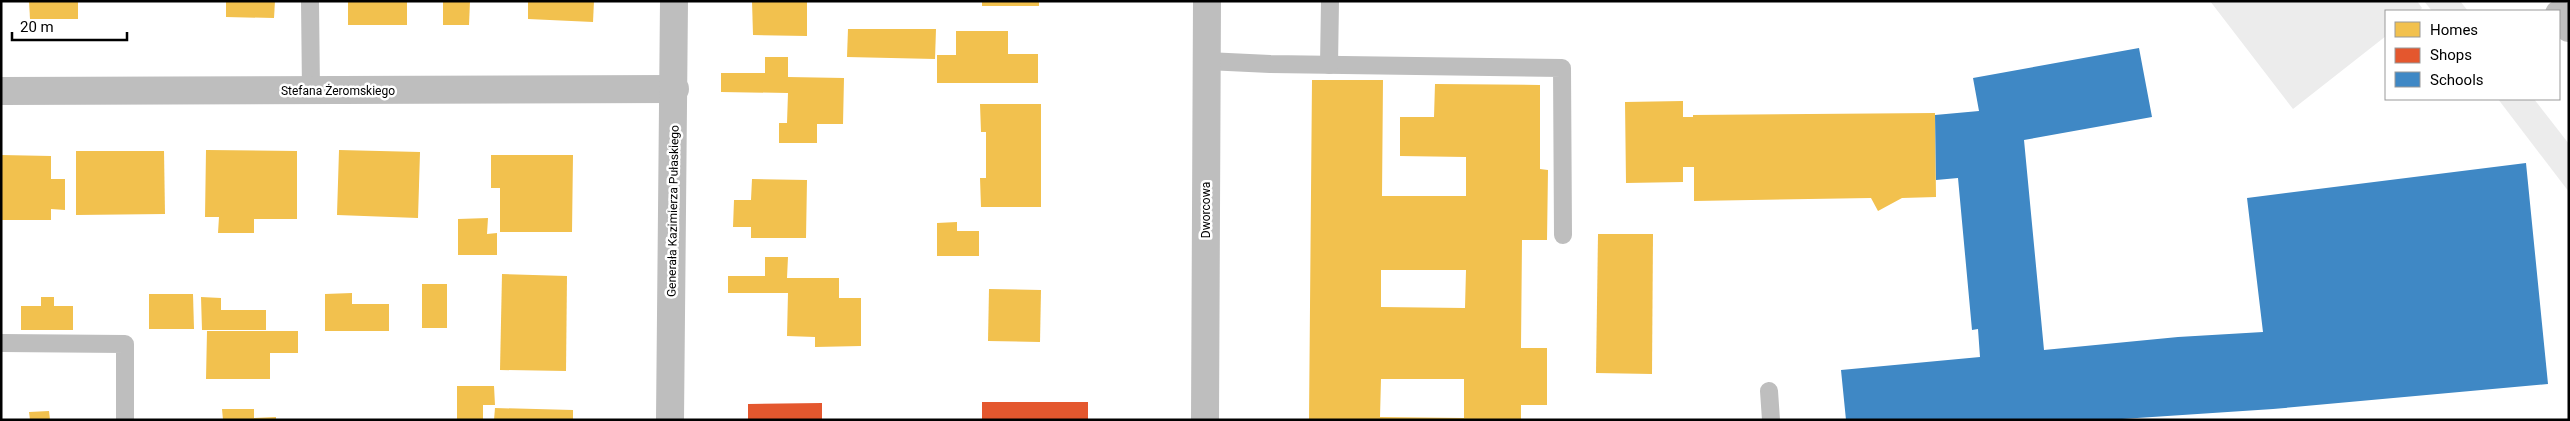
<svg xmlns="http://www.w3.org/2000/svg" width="2570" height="421" viewBox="0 0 2570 421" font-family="Roboto,sans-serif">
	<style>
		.green { fill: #ececec }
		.homes { fill: #f2c14e; fill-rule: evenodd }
		.shops { fill: #e4572e }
		.schools { fill: #3f88c5 }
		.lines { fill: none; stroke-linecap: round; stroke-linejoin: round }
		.service { stroke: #bebebe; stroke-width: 18 }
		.minor { stroke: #bebebe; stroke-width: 28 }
		.labels { text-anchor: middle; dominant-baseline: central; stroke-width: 5; stroke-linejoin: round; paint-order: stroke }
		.street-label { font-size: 12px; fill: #000; stroke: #fff }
	</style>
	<rect width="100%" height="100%" fill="#fff"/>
	<g class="green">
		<polygon points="2210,1 2417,1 2422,8 2419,11 2386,11 2386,36 2293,109"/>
		<polygon points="2424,1 2460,1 2468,11 2432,11"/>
		<polygon points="2498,99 2534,99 2569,144 2569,192"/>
	</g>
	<g class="homes">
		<polygon points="29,1 78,1 78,19 30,19"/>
		<polygon points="226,1 275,1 274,18 226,17"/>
		<rect x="348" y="1" width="59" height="24"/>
		<polygon points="443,1 470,1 469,25 443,25"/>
		<polygon points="528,1 594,1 593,22 528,19"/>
		<polygon points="752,1 807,1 807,36 753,35"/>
		<rect x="982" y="1" width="57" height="5"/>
		<polygon points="848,29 936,29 935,59 847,57"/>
		<polygon points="956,31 1008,31 1008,54 1038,54 1038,83 937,83 937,55 956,55"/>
		<polygon points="765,57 788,57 788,77 844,78 843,124 817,124 817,143 779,143 779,123 787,123 788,93 721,92 721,73 765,73"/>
		<path d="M1312,80H1383L1382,196H1466V157L1400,156V117H1434L1435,84L1540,85V169L1548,170L1547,240H1522L1521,348H1547V405H1521V420H1309ZM1381,270H1466L1465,308L1381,307ZM1381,379H1464V418L1380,417Z"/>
		<polygon points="1683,101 1683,117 1693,117 1693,115 1935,113 1936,197 1902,198 1878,211 1871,198 1694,201 1694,167 1683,167 1683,182 1626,183 1625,102"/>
		<polygon points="980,104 1041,104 1041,207 981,207 980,178 986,178 986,132 981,132"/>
		<polygon points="206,150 297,151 297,219 254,219 254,233 218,233 219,217 205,217"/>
		<polygon points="339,150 420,152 418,218 337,215"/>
		<polygon points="76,151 164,151 165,214 76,215"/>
		<polygon points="1,155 51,156 51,179 65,179 65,210 51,209 51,220 1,220"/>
		<polygon points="491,155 573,155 572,232 500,232 500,188 491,188"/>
		<polygon points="752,179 807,180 806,238 751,238 751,227 733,227 734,200 751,200"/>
		<polygon points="488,218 487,234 497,233 497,255 458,255 458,219"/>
		<polygon points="957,222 957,231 979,231 979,256 937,256 937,223"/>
		<polygon points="1598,234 1653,234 1652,374 1596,373"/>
		<polygon points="765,257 788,257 787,278 839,278 839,298 861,298 861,346 815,347 815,337 787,336 788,293 728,293 728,276 765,276"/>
		<polygon points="502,274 567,276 566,371 500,370"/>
		<rect x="422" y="284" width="25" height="44"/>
		<polygon points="989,289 1041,290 1040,342 988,341"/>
		<polygon points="352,293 352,304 389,304 389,331 325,331 325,294"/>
		<polygon points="149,294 193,294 194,329 149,329"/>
		<polygon points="41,297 54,297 54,306 73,306 73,330 21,330 21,306 41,306"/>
		<polygon points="201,297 221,298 221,310 266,310 266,330 202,330"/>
		<polygon points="207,331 298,331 298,353 270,353 270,379 206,379"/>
		<polygon points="457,386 494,386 495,405 483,405 483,420 457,420"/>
		<polygon points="495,408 573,410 573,420 494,420"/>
		<polygon points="222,409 254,409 254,418 276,417 276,420 223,420"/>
		<polygon points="49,411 50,420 30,420 29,412"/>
	</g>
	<g class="shops">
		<rect x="982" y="402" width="106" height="18"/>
		<polygon points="822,403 822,420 748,420 748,404"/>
	</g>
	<polygon class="schools" points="2139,48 2152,117 2024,140 2044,350 2178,337 2263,332 2247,198 2526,163 2548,384 2273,409 2107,420 1846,420 1841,370 1980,357 1978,329 1972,330 1958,178 1936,180 1935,115 1979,111 1973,78"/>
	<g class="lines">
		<g class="service">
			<polyline points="310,1 311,91"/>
			<polyline points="1207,61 1270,64 1562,68 1563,235"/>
			<polyline points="1329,65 1330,1"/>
			<polyline points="1,343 125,344 125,420"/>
			<polyline points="1769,391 1771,420"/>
		</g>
		<g class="minor">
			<polyline points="2559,14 2569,28"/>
			<polyline points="1,91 675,89"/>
			<polyline points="670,420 674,1"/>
			<polyline points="1205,420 1207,1"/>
		</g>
	</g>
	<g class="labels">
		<g class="street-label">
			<text x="338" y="91">Stefana Żeromskiego</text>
			<text transform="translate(1206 210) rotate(-90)">Dworcowa</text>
			<text transform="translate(673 211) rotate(-89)">Generała Kazimierza Pułaskiego</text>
		</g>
	</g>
	<rect width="2570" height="421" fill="none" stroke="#000000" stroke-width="5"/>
	<rect x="2385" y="10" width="175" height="90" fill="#ffffff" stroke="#999999"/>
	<rect x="2395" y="22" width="25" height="15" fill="#f2c14e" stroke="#999999"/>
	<text x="2430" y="35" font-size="15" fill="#000000">Homes</text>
	<rect x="2395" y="48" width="25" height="15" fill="#e4572e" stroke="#999999"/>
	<text x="2430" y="60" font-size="15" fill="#000000">Shops</text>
	<rect x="2395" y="72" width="25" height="15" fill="#3f88c5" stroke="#999999"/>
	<text x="2430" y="85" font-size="15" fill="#000000">Schools</text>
	<path d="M12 32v8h115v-8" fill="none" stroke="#000000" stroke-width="2.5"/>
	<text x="20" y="32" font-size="15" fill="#000000" stroke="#ffffff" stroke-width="4" paint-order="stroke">20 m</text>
</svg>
